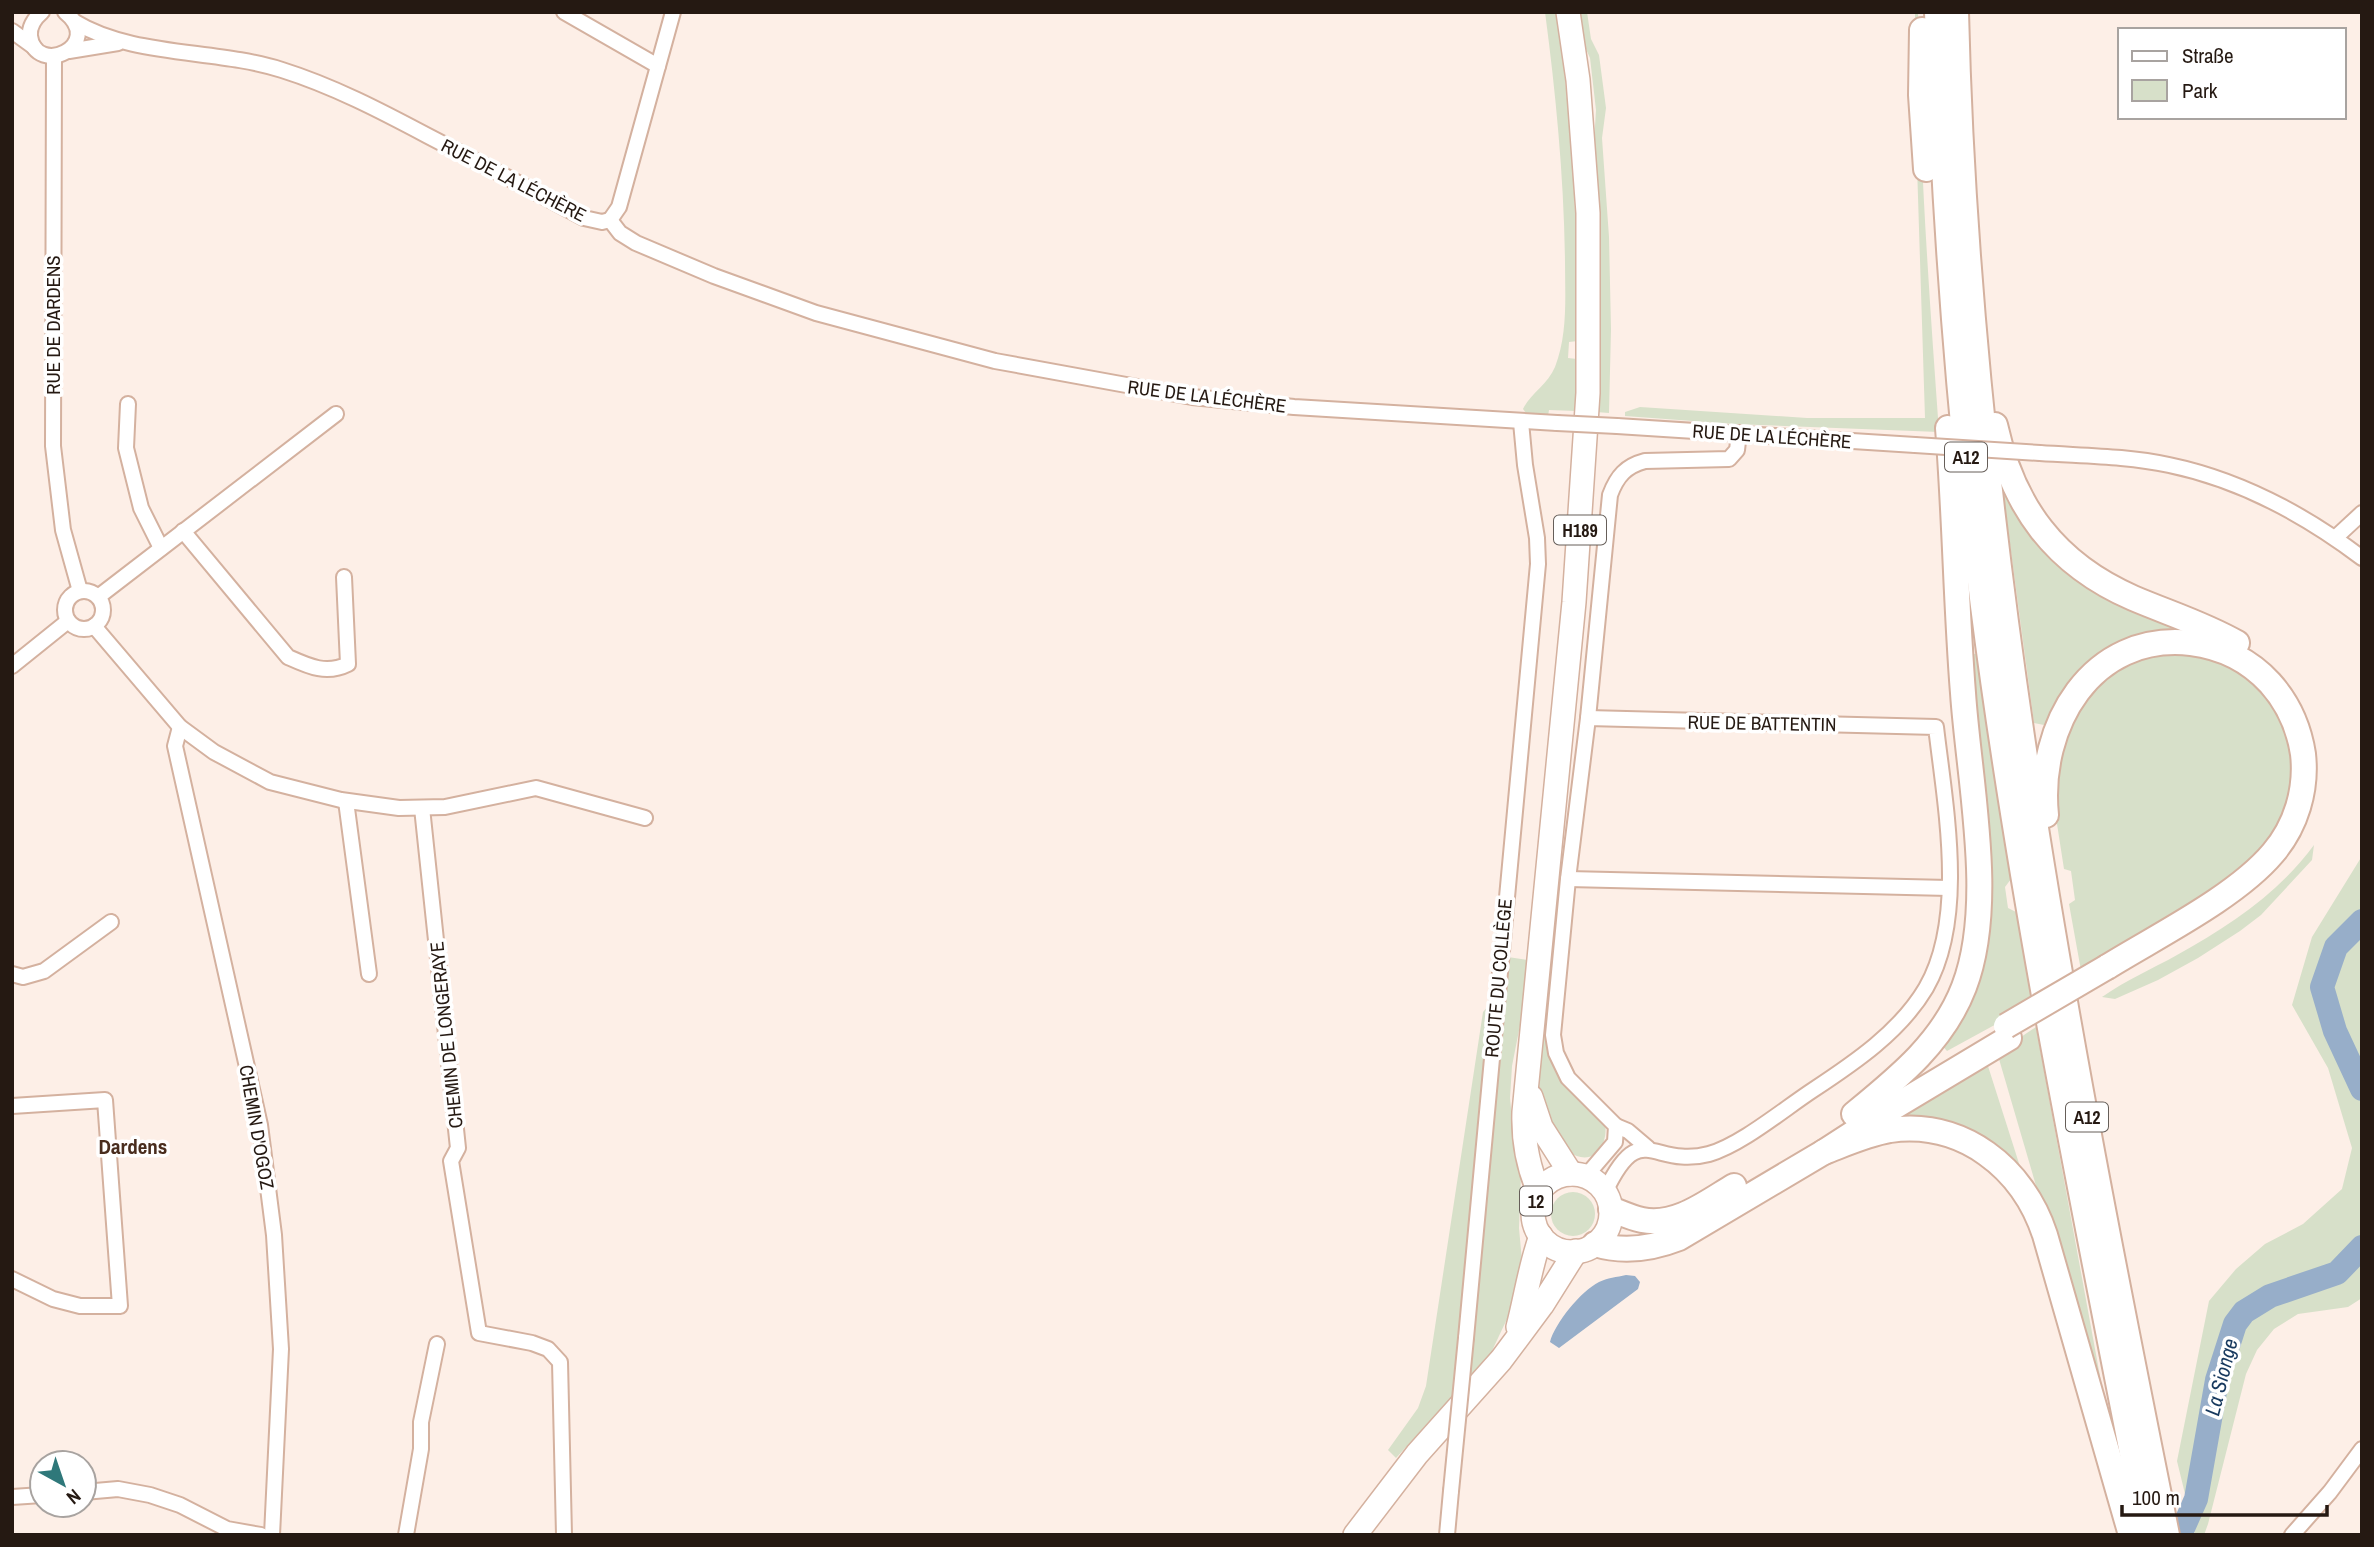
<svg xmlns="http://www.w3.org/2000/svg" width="2374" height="1547" viewBox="0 0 2374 1547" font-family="'Archivo Narrow',sans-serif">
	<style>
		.green { fill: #d7e0c9 }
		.water { fill: #97aec9 }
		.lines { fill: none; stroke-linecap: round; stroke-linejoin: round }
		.river { stroke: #97aec9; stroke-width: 24 }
		.minor-casing { stroke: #d4b19f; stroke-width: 18 }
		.trunk-casing { stroke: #d4b19f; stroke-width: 26 }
		.motorway-casing { stroke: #d4b19f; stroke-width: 28 }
		.minor { stroke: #fff; stroke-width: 14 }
		.trunk { stroke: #fff; stroke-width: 23 }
		.motorway { stroke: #fff; stroke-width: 24 }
		.minor-bridge-casing { stroke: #d4b19f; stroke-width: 18; stroke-linecap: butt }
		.motorway-bridge-casing { stroke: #d4b19f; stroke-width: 28; stroke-linecap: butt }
		.minor-bridge { stroke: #fff; stroke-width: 14 }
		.motorway-bridge { stroke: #fff; stroke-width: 24 }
		.labels { text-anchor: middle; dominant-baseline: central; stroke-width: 7; stroke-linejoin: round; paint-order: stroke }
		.shield { fill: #fff; stroke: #665e59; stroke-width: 2 }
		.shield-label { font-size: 18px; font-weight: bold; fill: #251912 }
		.street-label { font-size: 19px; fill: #251912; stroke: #fff }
		.neighbourhood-label { font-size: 21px; font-weight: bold; fill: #492d1e; stroke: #fff }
		.water-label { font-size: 21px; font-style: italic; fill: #17395e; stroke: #fff }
	</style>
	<rect width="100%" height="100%" fill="#fdefe7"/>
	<g class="green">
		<path d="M1545,12H1557C1572,122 1578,231 1578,341L1569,342L1568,358L1577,359L1576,411L1549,410L1548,416L1526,413L1523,409C1530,394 1548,384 1555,367C1568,334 1565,296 1565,262C1564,178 1556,95 1545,12Z"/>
		<polygon points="1578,12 1587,12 1591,39 1599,55 1606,108 1602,138 1609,237 1611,329 1609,413 1596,412 1600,328 1599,236 1594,143 1596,110 1590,58 1582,40"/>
		<path d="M1915,12H1918C1919,153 1929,292 1939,432L1733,424L1625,416V412L1640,407L1807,418H1925L1915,102Z"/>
		<polygon points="2000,470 2044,543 2197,629 2126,647 2049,726 2034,723"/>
		<polygon points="2157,652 2210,655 2260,685 2289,732 2294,783 2280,828 2234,878 2082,976 2069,904 2075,900 2071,871 2064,869 2057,824 2055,788 2069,719 2106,674"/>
		<polygon points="1968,654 1976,654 2011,879 2005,887 2008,908 2016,912 2033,1004 1947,1051 1940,1043 1978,967"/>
		<path d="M2314,845L2312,860L2261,915L2240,931L2198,958L2158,980L2115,999L2102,997C2126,980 2152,969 2177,955C2229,926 2279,893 2314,845Z"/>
		<polygon points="2362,856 2362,1298 2348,1307 2298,1314 2274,1329 2257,1350 2246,1374 2208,1524 2204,1535 2195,1535 2177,1461 2209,1301 2236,1269 2265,1244 2303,1224 2342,1189 2352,1148 2328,1068 2292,1005 2312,937"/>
		<polygon points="1508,957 1528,960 1523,1010 1512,1066 1510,1098 1513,1129 1521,1176 1519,1228 1522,1261 1515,1302 1490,1355 1396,1458 1388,1450 1418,1408 1426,1386 1483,1012 1489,1005 1491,1010 1455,1370 1472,1354 1504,969"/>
		<polygon points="2036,1027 2104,1398 2098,1398 1999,1059 2000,1051"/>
		<path d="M1542,1035H1548L1605,1123C1609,1146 1592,1169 1568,1151C1556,1142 1546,1120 1542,1105C1536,1083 1541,1057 1542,1035Z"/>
		<polygon points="1987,1063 2023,1176 2013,1168 1883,1125"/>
		<circle cx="1573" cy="1214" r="22"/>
	</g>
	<path class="water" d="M1626,1275L1635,1276L1640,1282L1638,1289L1559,1348L1550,1342C1555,1323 1581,1291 1599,1282C1607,1278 1617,1277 1626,1275Z"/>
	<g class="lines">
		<g class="river">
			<polyline points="2362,921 2336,947 2322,987 2335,1031 2362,1089"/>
			<polyline points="2180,1535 2196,1499 2217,1380 2235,1324 2244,1312 2270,1296 2337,1273 2362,1247"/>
		</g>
		<g class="minor-casing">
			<g id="minor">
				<path d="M42,12C35,18 29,26 30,36C36,78 106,45 65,12"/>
				<polyline points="564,12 658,66"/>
				<path d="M75,22C132,57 217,49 282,70C333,86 381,111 428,136C480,163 532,190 584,218L602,222L610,220"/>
				<polyline points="12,31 34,47"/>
				<polyline points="69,51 118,43"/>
				<polyline points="54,56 53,446 63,530 80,591"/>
				<polyline points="610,220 620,233 636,243 714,276 816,313 995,361 1192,397 1294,407 1557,423"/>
				<polyline points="610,220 619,207 673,12"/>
				<polyline points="128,404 126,448 141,508 161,548"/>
				<polyline points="1617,426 1915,445"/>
				<path d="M2040,453C2083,456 2127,456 2169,465C2241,480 2304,514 2362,558"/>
				<path d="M183,531L288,657C308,666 326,675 348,664L344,577"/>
				<polyline points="2335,538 2362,513"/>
				<circle cx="84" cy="610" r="19"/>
				<polyline points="98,597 336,414"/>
				<polyline points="94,626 180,727 214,752 270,782 341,800 399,808 445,807 536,788 645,818"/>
				<polyline points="12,666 68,621"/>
				<path d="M1588,718L1610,495C1617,476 1626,466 1645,461L1729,459L1737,450L1739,433"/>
				<polyline points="180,727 175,746 260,1125 274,1235 281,1349 272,1535"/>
				<polyline points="346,801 369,974"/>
				<polyline points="422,808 458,1148 451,1161 479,1333 532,1343 548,1349 560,1362 564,1535"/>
				<polyline points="1568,879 1949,888"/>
				<polyline points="12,974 23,977 44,971 111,922"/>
				<polyline points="12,1106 105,1100 120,1306 80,1306 53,1299 12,1279"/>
				<polyline points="1616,1126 1628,1131 1648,1148"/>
				<path d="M1586,1176L1615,1142L1616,1126L1568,1078L1556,1053L1553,1035L1568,879L1588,718L1936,727C1945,805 1967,917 1926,988C1900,1032 1854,1063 1813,1090C1784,1109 1741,1145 1709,1154C1652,1169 1641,1116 1605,1192"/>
				<polyline points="1466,1338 1538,564 1537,538 1525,465 1521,422"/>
				<polyline points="84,1492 118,1489 150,1495 180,1505 227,1529 261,1535"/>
				<polyline points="12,1497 42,1495"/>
				<polyline points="406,1535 421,1449 421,1422 437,1344"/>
				<polyline points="1447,1535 1451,1491"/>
				<polyline points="2292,1535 2330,1492 2362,1449"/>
			</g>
		</g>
		<g class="trunk-casing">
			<g id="trunk">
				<polyline points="1531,1097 1541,1127 1571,1174"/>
				<circle cx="1572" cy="1213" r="39"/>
				<path d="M1539,1192C1528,1167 1523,1140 1524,1112L1574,602L1588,393V213L1578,80L1568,12"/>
				<path d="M1518,1327C1526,1297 1530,1266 1541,1236"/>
				<polyline points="1355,1535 1417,1454 1501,1360 1542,1305 1576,1251"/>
			</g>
		</g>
		<g class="motorway-casing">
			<g id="motorway">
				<path d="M1937,12C1944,211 1958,409 1983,606C2023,918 2088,1226 2148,1535"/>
				<path d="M1956,12C1968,526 2066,1032 2167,1535"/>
				<polyline points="1922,30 1921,95 1926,169"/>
				<path d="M1995,425C2013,507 2055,564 2133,598C2168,613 2204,624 2237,643"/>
				<path d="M2046,815C2037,726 2091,632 2191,643C2222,647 2250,661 2270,683C2288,703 2299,728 2303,754C2307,790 2296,826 2273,853C2236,897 2157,936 2107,967"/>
				<path d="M1854,1114C1898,1078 1943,1042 1964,987C1996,904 1969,782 1963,693C1956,605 1955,516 1948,428"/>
				<path d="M1824,1152C1845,1144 1867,1134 1890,1130C1963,1120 2023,1168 2045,1235L2131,1535"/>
				<path d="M1611,1209C1621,1213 1632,1218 1642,1220C1676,1227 1707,1202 1734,1186"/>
				<path d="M1595,1244C1624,1253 1651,1249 1679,1238L1824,1152L1889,1110L2009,1038"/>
			</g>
		</g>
		<use href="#minor" class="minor"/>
		<use href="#trunk" class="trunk"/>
		<use href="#motorway" class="motorway"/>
		<g class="minor-bridge-casing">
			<g id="minor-bridge">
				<polyline points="1557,423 1617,426"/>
				<polyline points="1915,445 2040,453"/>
				<polyline points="1451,1491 1466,1338"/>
			</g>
		</g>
		<g class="motorway-bridge-casing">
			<polyline id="motorway-bridge" points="2006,1026 2107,967"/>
		</g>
		<use href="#minor-bridge" class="minor-bridge"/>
		<use href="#motorway-bridge" class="motorway-bridge"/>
	</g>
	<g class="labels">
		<g class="shield">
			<rect x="1945" y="442.5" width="42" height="29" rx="5"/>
			<rect x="1554" y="515.5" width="52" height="29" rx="5"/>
			<rect x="2066" y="1102.5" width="42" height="29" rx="5"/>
			<rect x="1520" y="1186.5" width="32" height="29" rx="5"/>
		</g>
		<g class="shield-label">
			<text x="1966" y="457">A12</text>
			<text x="1580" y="530">H189</text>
			<text x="2087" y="1117">A12</text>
			<text x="1536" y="1201">12</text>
		</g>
		<g class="street-label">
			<text transform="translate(514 180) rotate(27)">RUE DE LA LÉCHÈRE</text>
			<text transform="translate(53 325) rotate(-90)">RUE DE DARDENS</text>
			<text transform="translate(1207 396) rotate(7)">RUE DE LA LÉCHÈRE</text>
			<text transform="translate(1772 436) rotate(4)">RUE DE LA LÉCHÈRE</text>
			<text transform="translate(1762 723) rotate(1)">RUE DE BATTENTIN</text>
			<text transform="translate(1498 978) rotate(-85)">ROUTE DU COLLÈGE</text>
			<text transform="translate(446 1035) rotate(-96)">CHEMIN DE LONGERAYE</text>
			<text transform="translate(257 1127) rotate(80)">CHEMIN D'OGOZ</text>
		</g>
		<g class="neighbourhood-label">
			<text x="133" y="1146">Dardens</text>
		</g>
		<g class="water-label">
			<text transform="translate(2221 1377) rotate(-76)">La Sionge</text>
		</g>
	</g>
	<rect width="2374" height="1547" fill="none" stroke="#251912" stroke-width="28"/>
	<rect x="2118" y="28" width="228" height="91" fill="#ffffff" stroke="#a8a3a0" stroke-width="2"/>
	<rect x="2132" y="51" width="35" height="10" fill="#ffffff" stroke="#a8a3a0" stroke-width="2"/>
	<text x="2182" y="63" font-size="21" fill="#251912">Straße</text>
	<rect x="2132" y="80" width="35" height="21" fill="#d7e0c9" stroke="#a8a3a0" stroke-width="2"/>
	<text x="2182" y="98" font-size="21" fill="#251912">Park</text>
	<g transform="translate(63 1484) rotate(140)"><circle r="33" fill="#ffffff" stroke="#a8a3a0" stroke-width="2"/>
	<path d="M0-5L12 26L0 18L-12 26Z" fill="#2f787a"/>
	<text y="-10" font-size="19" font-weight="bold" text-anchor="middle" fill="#251912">N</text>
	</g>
	<path d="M2122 1505v10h205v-10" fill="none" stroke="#251912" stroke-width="3.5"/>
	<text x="2132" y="1505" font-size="21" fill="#251912" stroke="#ffffff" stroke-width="5" paint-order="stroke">100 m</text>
</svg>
